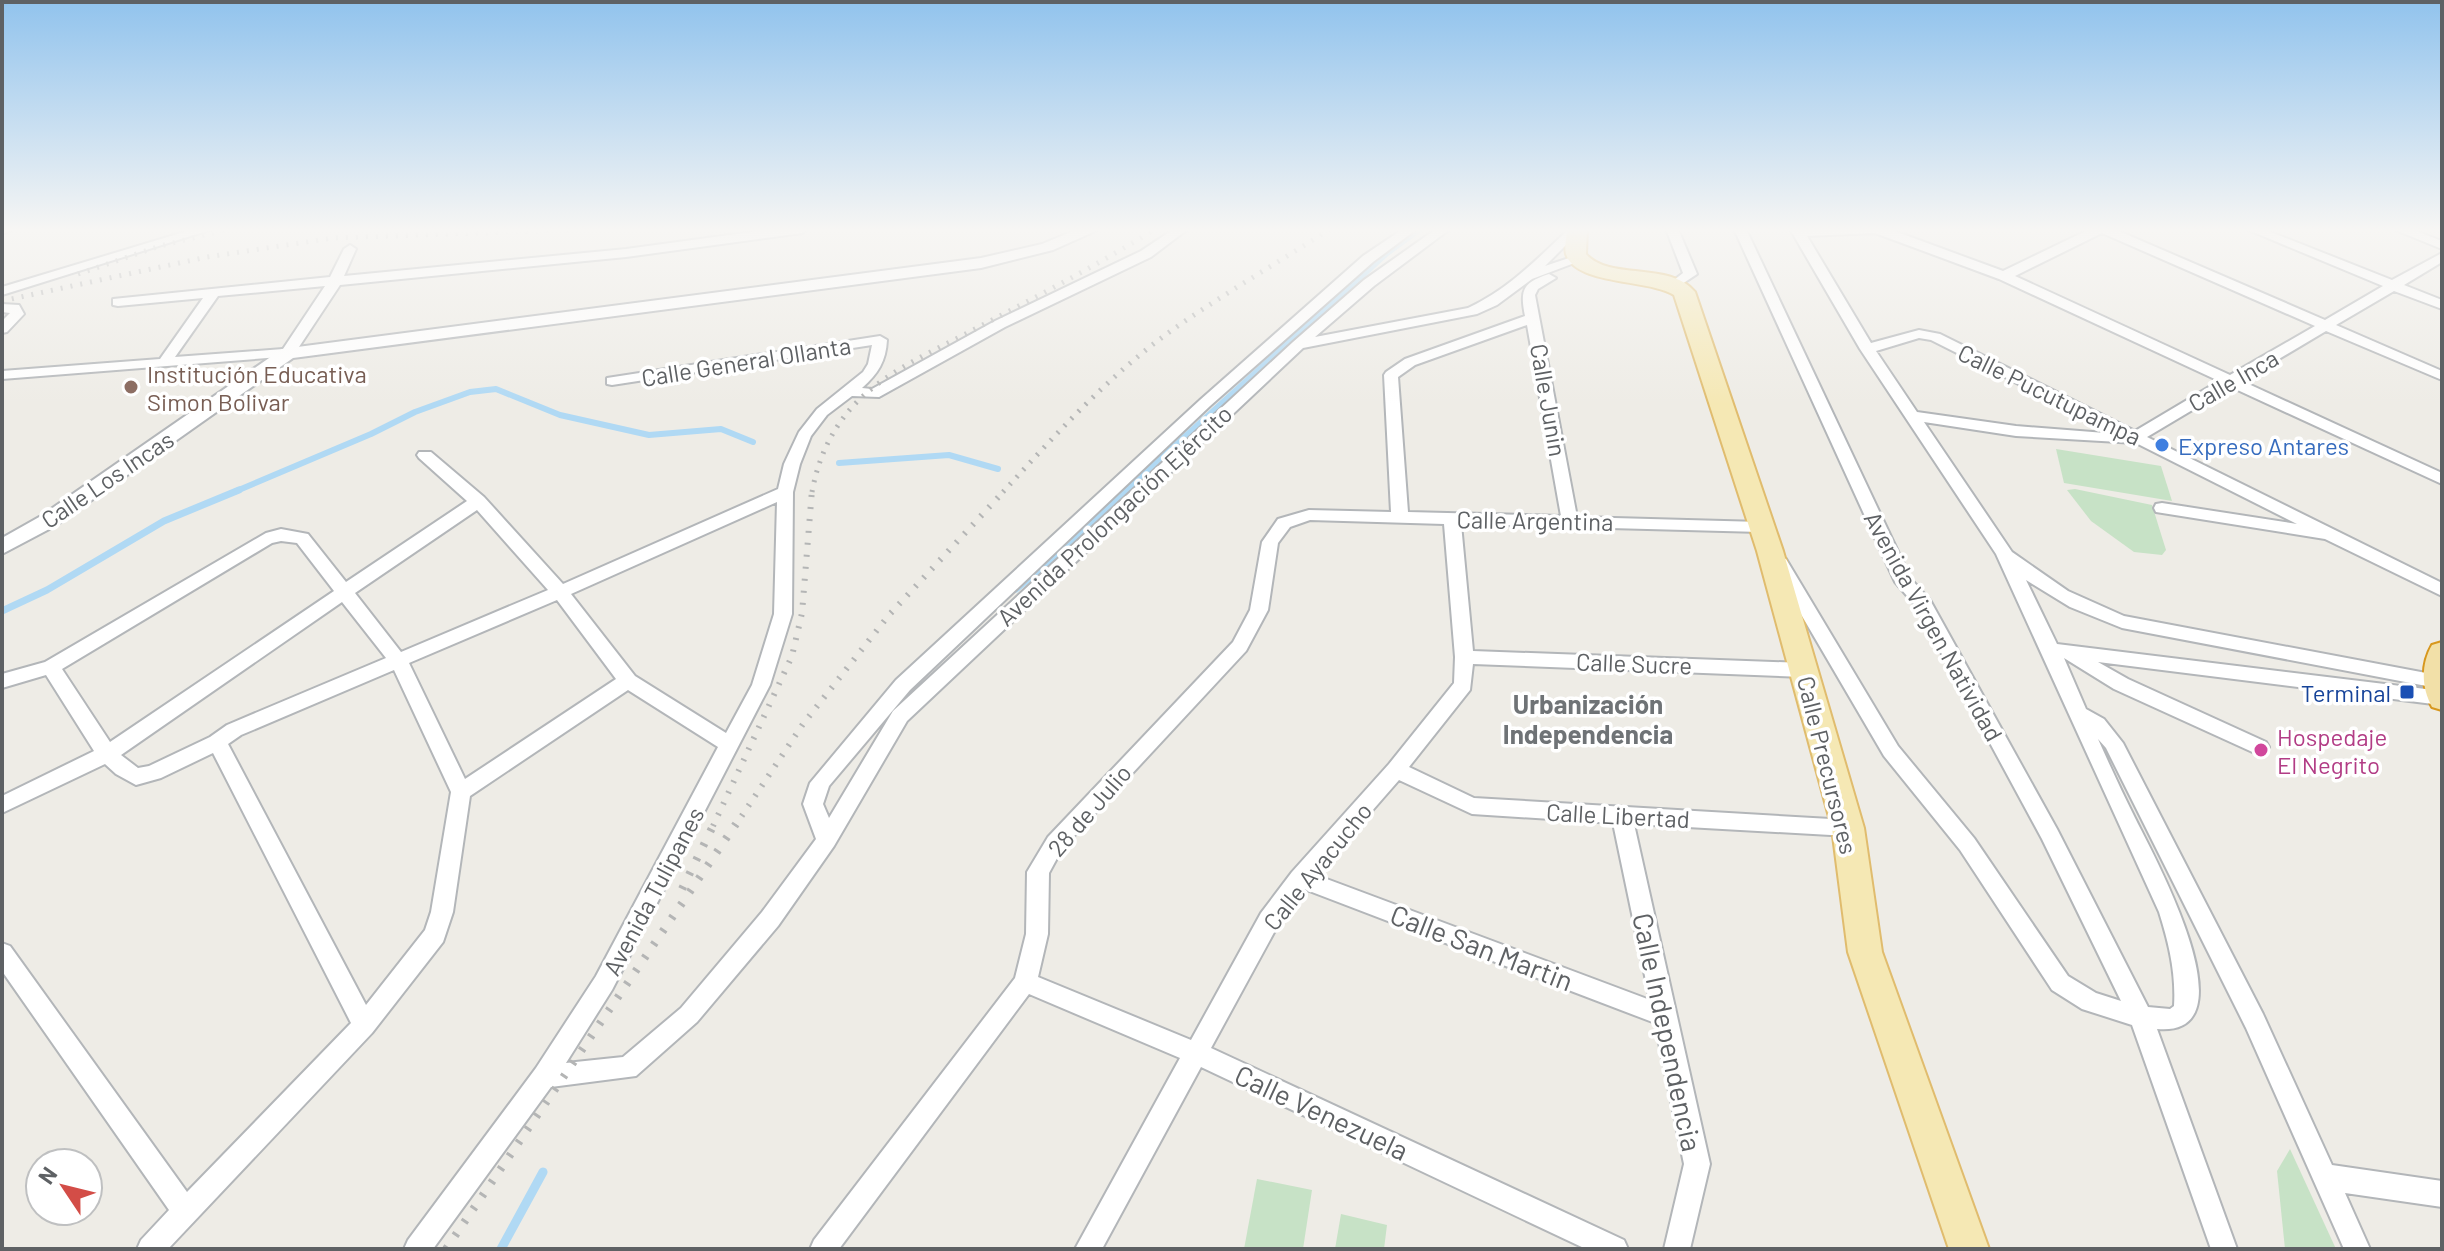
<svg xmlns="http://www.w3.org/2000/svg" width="2444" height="1251" viewBox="0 0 2444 1251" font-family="Barlow,sans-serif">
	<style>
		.green { fill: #c7e2c6 }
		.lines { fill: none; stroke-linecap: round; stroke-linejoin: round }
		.stream-far2 { stroke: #b0d9f4; stroke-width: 6 }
		.stream-far1 { stroke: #b0d9f4; stroke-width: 7 }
		.stream { stroke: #b0d9f4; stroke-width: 9 }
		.minor-casing { stroke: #b3b6b9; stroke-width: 4 }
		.tertiary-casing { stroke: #b3b6b9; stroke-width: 4 }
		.primary-casing { stroke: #e0bc6e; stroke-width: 4 }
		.trunk-casing { stroke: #d7971d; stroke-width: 4 }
		.minor { fill: #fff; fill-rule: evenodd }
		.tertiary { fill: #fff; fill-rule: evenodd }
		.primary { fill: #f5e8b4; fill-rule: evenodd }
		.trunk { fill: #f2e0a8; fill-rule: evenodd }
		.rail-far2 { stroke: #b4b5b5; stroke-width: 5; stroke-dasharray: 2 8; stroke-linecap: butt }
		.rail-far1 { stroke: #b4b5b5; stroke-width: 6; stroke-dasharray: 2 10; stroke-linecap: butt }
		.rail { stroke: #b4b5b5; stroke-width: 8; stroke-dasharray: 3 13; stroke-linecap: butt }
		.education-dot { fill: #8d6e63; stroke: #fff; stroke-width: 3 }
		.shop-dot { fill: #3f7fe0; stroke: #fff; stroke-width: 3 }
		.transit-dot { fill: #1a4fb4; stroke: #fff; stroke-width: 3 }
		.hotel-dot { fill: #d1479c; stroke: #fff; stroke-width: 3 }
		.labels { text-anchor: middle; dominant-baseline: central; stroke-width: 7; stroke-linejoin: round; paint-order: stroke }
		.street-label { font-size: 24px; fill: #5e6164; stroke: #fff }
		.education-label { font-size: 24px; fill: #785e54; stroke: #fff; text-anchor: start }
		.shop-label { font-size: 24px; fill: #366cbe; stroke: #fff; text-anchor: start }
		.transit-label { font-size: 24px; fill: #164399; stroke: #fff; text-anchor: end }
		.hotel-label { font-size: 24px; fill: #b23c85; stroke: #fff; text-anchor: start }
		.neighbourhood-label { font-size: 26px; font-weight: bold; fill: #6f7376; stroke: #fff }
		.near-street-label { font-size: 28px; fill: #5e6164; stroke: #fff }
	</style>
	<rect width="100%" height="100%" fill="#eeece6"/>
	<g class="green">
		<polygon points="2056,449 2161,466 2172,501 2064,483"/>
		<polygon points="2075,489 2152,505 2166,550 2162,555 2134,552 2091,521 2067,490"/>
		<polygon points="2290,1149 2336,1249 2285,1249 2277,1171"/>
		<polygon points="1257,1179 1312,1190 1303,1249 1244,1249"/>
		<polygon points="1341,1214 1387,1225 1384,1249 1335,1249"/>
	</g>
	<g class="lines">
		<g class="stream-far2">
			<polyline points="839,463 949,455 998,469"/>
			<polyline points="234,492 371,434 415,412 470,392 496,389 560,415 649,435 721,429 753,442"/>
			<polyline points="1124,492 1387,253 1420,229"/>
		</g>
		<g class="stream-far1">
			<polyline points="1016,589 1072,544 1126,490"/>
			<polyline points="2,611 47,590 164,521 239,490"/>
		</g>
		<polyline class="stream" points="501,1249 543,1172"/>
		<g class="minor-casing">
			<g id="minor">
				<polygon points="2,229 13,229 2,234"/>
				<polygon points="194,229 213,229 2,295 2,287"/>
				<path d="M774,229H808L802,233L626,257L340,285L293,356L2,379V371L160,359L203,298L118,306L113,305V299L330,277L344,249L350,245L356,249L344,276L626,249ZM325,286L283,349L175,357L218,296Z"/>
				<path d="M1174,229H1188L1151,257L1005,327L879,397L852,396L827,415L811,436L800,464L793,492L792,614L770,685L612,990L566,1063L623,1057L681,1008L762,912L816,839L803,804L810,783L896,680L1200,400L1363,256L1403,229H1417L1373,262L1210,406L910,690L829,786L823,804L829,818L893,711L1293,342L1364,280L1436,229H1450L1374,286L1315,337L1468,308C1509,289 1537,259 1569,229H1582L1545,266L1578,255L1585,259L1532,279L1497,305L1477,314L1303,348L907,721L834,846L778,926L697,1022L636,1076L551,1087L433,1249H404L408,1240L536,1068L596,976L718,747L628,690L470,796L453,912L443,942L372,1033L168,1249H137L141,1240L169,1210L2,971V943L10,946L187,1192L351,1023L213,753L161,778L136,785L116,774L105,764L2,813V796L94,751L46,675L2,688V674L45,662L266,533L281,529L308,534L346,582L467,501L419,458L417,455L419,452H431L484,497L563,584L778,489L784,464L799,432L817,409L863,372L868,364L872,345L612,385L607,384V378L880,336L887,340C886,361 878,374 862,388L872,389L995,321L1141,251ZM777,502L774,614L752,685L726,733L635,676L571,594ZM477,510L548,590L401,652L355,593ZM281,541L297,543L334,591L110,742L62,669L272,543ZM557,600L616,679L465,779L409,663ZM342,602L386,658L227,725L210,737L149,766L138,768L121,755ZM394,670L451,792L431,912L425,930L366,1005L228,744L241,735Z"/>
				<polygon points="1666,229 1678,229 1697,274 1676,288 1669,284 1683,273"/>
				<path d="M1734,229H1746L1911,579L1930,600L2057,829L2148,1007L2170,1009L2174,1006C2176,973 2169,944 2159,912L1996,554L1860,349L1790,229H1889L2003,271L2090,229H2114L2325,320L2383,286L2246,229H2263L2392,280L2442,253V262L2404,285L2442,300V309L2394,291L2336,325L2442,371V380L2326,331L2242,381L2442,473V484L2231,387L2147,437L2442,583V596L2325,539L2156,512L2154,508L2156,504L2162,503L2297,524L2136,443L2016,436L1924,422L2012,552L2068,591L2124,616L2442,676V686L2437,688L2122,628L2070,607L2026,580L2057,644L2442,691L2441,705L2098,662L2128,679L2266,742L2269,747L2266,752L2259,755L2114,689L2064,658L2086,709L2104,719L2123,743L2263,1014L2332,1165L2442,1181V1207L2345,1193L2370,1249H2344L2246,1028L2106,748L2098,739C2110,766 2122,792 2135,818C2153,854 2255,1038 2157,1029L2237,1249H2211L2132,1025L2082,1009L2052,990L1960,850L1884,756L1771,563L1780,557L1786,559L1898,746L1974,838L2068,976L2096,993L2121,1001L2042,839L1924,621L1914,604L1895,582ZM1875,233L1999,279L2219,381L2135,431L1940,334L1919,330L1871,343L1807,236ZM2102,233L2315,326L2230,375L2015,276ZM1919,338L1931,340L2118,434L2016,426L1917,412L1876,351Z"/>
				<polygon points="2393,229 2411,229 2442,241 2442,249"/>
				<path d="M1549,274L1556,278L1538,289L1535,295L1577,517L1761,522L1769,527L1761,532L1461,524L1473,651L1803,663L1810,665L1812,670L1810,675L1803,677L1473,664L1470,690L1409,767L1474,798L1848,820L1855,822L1858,828L1855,834L1848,836L1634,824L1710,1164L1690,1249H1664L1684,1164L1655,1023L1304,889L1277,927L1211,1048L1624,1240L1628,1249H1586L1201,1067L1102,1249H1075L1180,1058L1029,994L839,1249H810L814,1240L1015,978L1026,934L1027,872L1048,837L1233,642L1250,610L1262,542L1278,519L1309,510L1391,512L1384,375L1386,372L1405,359L1525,316C1520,290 1522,283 1549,274ZM1527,325L1561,516L1408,512L1398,377L1415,365ZM1310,520L1444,524L1455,657L1454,683L1389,764L1292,872L1261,913L1191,1040L1038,977L1048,934L1049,873L1062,849L1246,651L1268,610L1278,543L1290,527ZM1399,780L1472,814L1613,823L1650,1000L1316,875Z"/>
				<polygon points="2,304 19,305 24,314 7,332 2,333 2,321 10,313 2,312"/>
			</g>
		</g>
		<g class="tertiary-casing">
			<polygon id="tertiary" points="1078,229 1100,229 1053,250 981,268 293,358 55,526 2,554 2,538 41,516 282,349 981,258 1042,244"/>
		</g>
		<g class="primary-casing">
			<path id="primary" d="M1567,229H1587L1586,254C1609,281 1670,261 1695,292L1783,551L1864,828L1882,952L1989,1249H1949L1848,952L1832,828L1757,551L1674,295C1649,279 1575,285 1566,254C1564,247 1567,237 1567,229Z"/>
		</g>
		<g class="trunk-casing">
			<path id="trunk" d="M2442,642V710L2432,707C2421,687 2421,664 2432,645Z"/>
		</g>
		<use href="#minor" class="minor"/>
		<use href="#tertiary" class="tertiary"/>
		<use href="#primary" class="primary"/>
		<use href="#trunk" class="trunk"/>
		<g class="rail-far2">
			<polyline points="78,274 160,246 229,229"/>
			<polyline points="2,301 207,257 332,238 594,229"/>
			<path d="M812,492C818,459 831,430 854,405C886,371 932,352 973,330C1034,298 1096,266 1155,229"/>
			<path d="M1003,492C1056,434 1111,373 1175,328C1225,293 1279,262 1330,229"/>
		</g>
		<g class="rail-far1">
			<polyline points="713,826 792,656 802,613 812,490"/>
			<polyline points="735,826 803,724 889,615 1005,490"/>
		</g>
		<g class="rail">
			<polyline points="682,889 714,824"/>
			<polyline points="446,1249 736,824"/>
		</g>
	</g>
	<linearGradient id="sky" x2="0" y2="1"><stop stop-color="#91c3ed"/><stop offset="0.57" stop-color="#f7f6f4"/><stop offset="1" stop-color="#f7f6f4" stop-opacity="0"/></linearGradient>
	<rect width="2444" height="404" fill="url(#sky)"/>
	<circle class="education-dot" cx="131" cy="387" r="8"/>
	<circle class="shop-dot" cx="2162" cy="445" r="8"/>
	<rect class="transit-dot" x="2399" y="684" width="16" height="16" rx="4"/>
	<circle class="hotel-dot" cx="2261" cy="750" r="8"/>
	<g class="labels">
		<g class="street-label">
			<text transform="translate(746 361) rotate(-9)">Calle General Ollanta</text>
			<text transform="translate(2233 380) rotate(-30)">Calle Inca</text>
			<text transform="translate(2050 394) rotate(26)">Calle Pucutupampa</text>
			<text transform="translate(1549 400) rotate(80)">Calle Junin</text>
			<text transform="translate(107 479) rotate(-34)">Calle Los Incas</text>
			<text transform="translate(1114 515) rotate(-43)">Avenida Prolongación Ejército</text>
			<text transform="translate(1535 520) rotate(1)">Calle Argentina</text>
			<text transform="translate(1934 626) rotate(61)">Avenida Virgen Natividad</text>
			<text transform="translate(1634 663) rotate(2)">Calle Sucre</text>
			<text transform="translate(1828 765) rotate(76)">Calle Precursores</text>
			<text transform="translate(1089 810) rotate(-49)">28 de Julio</text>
			<text transform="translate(1618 815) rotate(3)">Calle Libertad</text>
			<text transform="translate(1317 866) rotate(-51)">Calle Ayacucho</text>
			<text transform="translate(653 891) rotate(-62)">Avenida Tulipanes</text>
		</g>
		<g class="education-label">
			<text x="147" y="373">Institución Educativa<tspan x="147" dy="28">Simon Bolivar</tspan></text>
		</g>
		<g class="shop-label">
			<text x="2178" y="445">Expreso Antares</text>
		</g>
		<g class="transit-label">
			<text x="2391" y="692">Terminal</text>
		</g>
		<g class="hotel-label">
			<text x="2277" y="736">Hospedaje<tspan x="2277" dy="28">El Negrito</tspan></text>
		</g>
		<g class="neighbourhood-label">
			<text x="1588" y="703">Urbanización<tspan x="1588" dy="30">Independencia</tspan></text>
		</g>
		<g class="near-street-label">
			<text transform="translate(1482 947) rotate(21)">Calle San Martin</text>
			<text transform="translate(1668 1032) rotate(78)">Calle Independencia</text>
			<text transform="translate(1322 1112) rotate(25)">Calle Venezuela</text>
		</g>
	</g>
	<rect width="2444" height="1251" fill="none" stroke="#5e6164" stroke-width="8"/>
	<g transform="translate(64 1187) rotate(305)"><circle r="38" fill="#ffffff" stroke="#bfc0c1" stroke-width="2"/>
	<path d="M0-6L14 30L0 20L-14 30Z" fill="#d34d47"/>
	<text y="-12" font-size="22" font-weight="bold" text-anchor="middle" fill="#5e6164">N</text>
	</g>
</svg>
